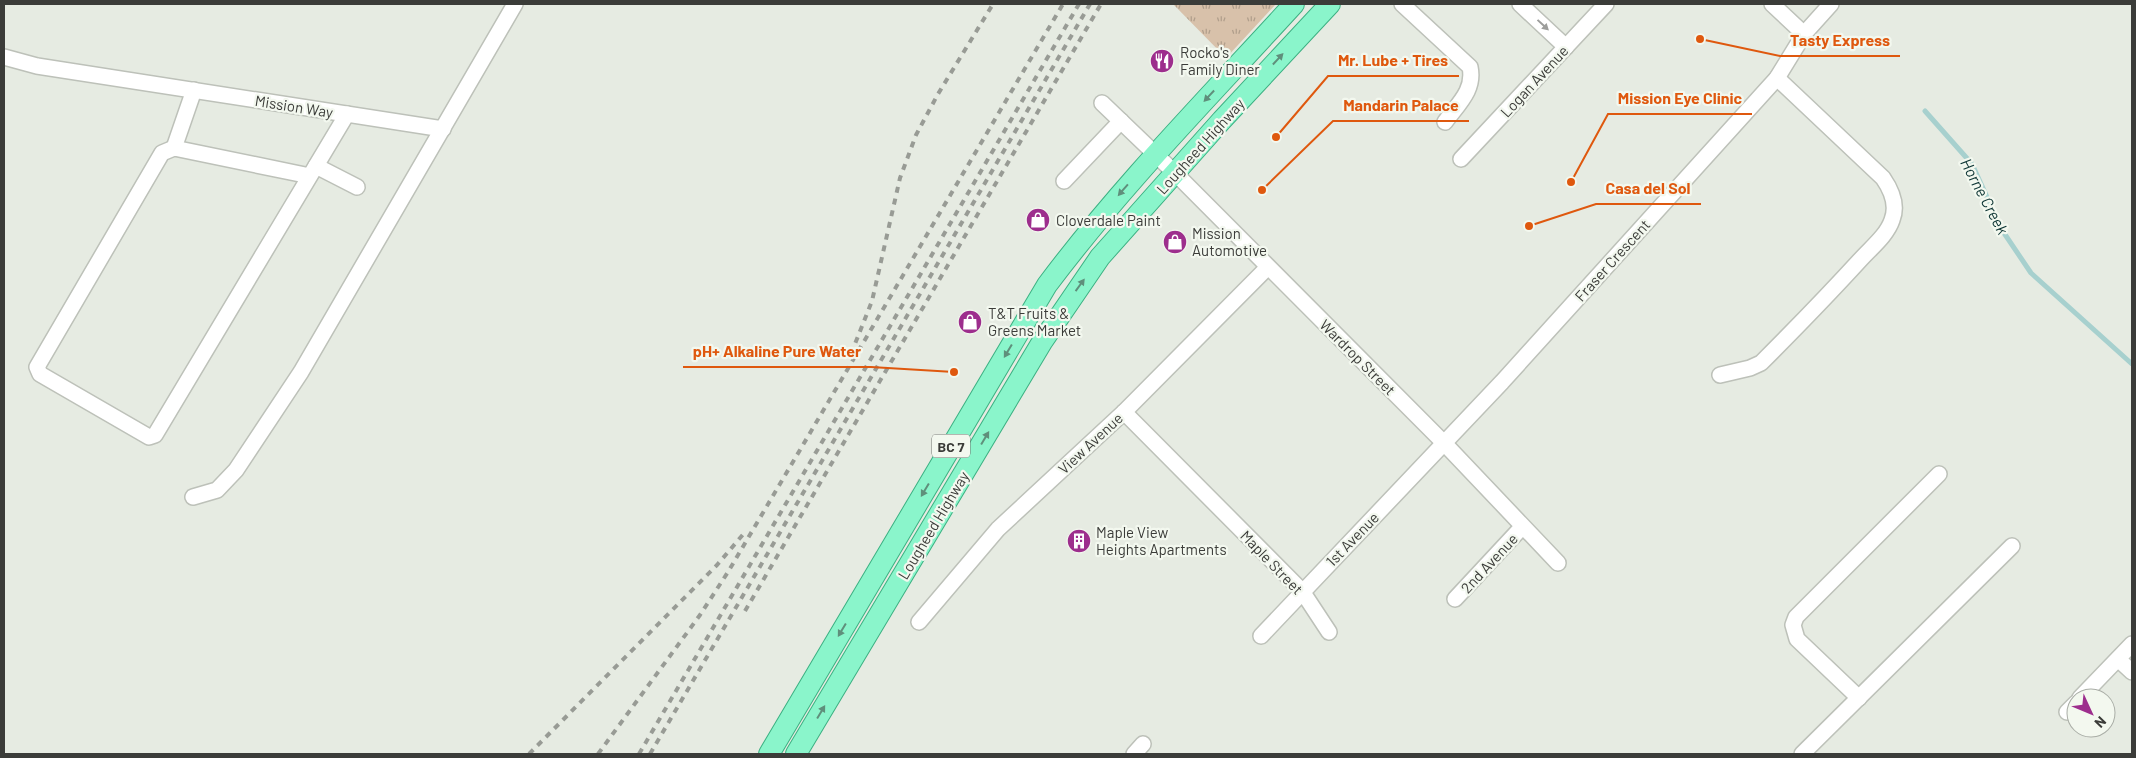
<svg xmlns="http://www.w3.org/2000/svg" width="2136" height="758" viewBox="0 0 2136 758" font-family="Barlow,sans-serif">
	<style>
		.grass { fill: url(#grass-tufts) }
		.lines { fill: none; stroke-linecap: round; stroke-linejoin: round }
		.stream { stroke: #a7d0ce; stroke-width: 5 }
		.minor-casing { stroke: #bdc1b9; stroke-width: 18 }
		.major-casing { stroke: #3cb082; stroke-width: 22 }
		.minor { stroke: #fff; stroke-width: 15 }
		.major { stroke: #8af5cb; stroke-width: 20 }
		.rail { stroke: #989b95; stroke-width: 4; stroke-dasharray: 6 6; stroke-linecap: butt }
		.oneway { fill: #9d9e9c }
		.oneway2 { fill: #5f8f7b }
		.labels { text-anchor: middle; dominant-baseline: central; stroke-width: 4.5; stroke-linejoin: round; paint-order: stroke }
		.shield { fill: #f3f8ef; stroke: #727470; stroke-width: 1 }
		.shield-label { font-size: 14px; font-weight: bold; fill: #3b3c39 }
		.poi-label { font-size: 15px; fill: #3b3c39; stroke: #f3f8ef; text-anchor: start }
		.street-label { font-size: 15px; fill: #3b3c39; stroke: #f3f8ef }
		.water-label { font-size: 16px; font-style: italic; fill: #0b3332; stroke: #f3f8ef }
		.leader { fill: none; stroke: #df580e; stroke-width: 2 }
		.callout-dot { fill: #df580e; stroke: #f3f8ef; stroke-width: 2 }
		.callout-label { font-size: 16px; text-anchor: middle; font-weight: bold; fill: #df580e; stroke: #f3f8ef; stroke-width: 4.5; stroke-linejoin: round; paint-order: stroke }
	</style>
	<defs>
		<pattern id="grass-tufts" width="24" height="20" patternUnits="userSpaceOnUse" patternTransform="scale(1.25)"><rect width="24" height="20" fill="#d8c1aa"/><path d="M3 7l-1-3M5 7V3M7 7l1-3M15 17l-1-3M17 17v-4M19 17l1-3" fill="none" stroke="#b09e8b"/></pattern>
	</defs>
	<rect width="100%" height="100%" fill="#e6ebe2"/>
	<polygon class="grass" points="1173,4 1276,4 1226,58"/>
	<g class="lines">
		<polyline class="stream" points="1925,111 1972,164 2002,230 2031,273 2132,364"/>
		<g class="minor-casing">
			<g id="minor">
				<path d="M1402,4L1470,67C1475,90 1458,104 1445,122"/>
				<polyline points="1520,4 1566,47"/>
				<polyline points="1772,4 1804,34"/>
				<polyline points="4,57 37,66 443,129"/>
				<polyline points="1102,103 1176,174 1444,443 1558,563"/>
				<polyline points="174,148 194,90"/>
				<polyline points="1461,159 1606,4"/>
				<polyline points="316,166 357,187"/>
				<polyline points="310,176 174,148 162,153 37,367 40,374 149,437 155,435 347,114"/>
				<polyline points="1064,181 1121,121"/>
				<path d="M1720,375L1750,368L1761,363C1795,329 1829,294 1861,259C1872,247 1887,235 1892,220C1898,205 1892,191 1883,178L1777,78"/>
				<polyline points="1124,412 1302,591 1329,632"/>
				<polyline points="193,497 217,490 236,470 301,372 515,4"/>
				<polyline points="1455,599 1522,527"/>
				<polyline points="919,622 998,529 1124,412 1267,268"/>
				<polyline points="1261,636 1502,382 1777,78 1804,34 1831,4"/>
				<polyline points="2118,659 2132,672"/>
				<polyline points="1859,698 1797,639 1793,625 1796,617 1939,474"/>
				<polyline points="2080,698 2132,644"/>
				<polyline points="2067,712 2076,703"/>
				<polyline points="1134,754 1143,744"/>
				<polyline points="1802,754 2012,546"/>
			</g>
		</g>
		<g class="major-casing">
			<g id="major">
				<path d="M769,754L1047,285C1122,185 1210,96 1294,4"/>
				<polyline points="796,754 1042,342 1100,257 1222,120 1330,4"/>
			</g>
		</g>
		<use href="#minor" class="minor"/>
		<use href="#major" class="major"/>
		<g class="rail">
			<polyline points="851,354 872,301 900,178 916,135 938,94 993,4"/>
			<polyline points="745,611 1101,4"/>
			<polyline points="529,754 717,565 746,531"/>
			<polyline points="598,754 700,615 728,572 1063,4"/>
			<polyline points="639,754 1079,4"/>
			<polyline points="650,754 1090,4"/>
		</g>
	</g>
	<defs><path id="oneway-solid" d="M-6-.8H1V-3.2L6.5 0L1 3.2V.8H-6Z" transform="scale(1.25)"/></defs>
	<use class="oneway" href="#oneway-solid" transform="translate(1543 25) rotate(43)"/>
	<g class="oneway2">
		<use href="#oneway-solid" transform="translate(1278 59) rotate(-47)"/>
		<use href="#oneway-solid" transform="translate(1209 96) rotate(133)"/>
		<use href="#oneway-solid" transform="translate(1123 190) rotate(131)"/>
		<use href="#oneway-solid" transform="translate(1080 285) rotate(-54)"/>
		<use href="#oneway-solid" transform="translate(1008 351) rotate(121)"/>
		<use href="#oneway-solid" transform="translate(985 438) rotate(-59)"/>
		<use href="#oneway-solid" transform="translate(925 490) rotate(121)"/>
		<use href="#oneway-solid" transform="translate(842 630) rotate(121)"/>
		<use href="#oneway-solid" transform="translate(821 712) rotate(-59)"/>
	</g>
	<defs>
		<g id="restaurant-disc" transform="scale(1.25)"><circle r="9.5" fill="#9d2e8d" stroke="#f3f8ef"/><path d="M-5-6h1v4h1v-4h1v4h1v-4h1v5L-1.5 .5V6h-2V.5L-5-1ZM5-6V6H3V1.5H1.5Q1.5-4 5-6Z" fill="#fff"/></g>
		<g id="shop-disc" transform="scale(1.25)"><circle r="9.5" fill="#9d2e8d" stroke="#f3f8ef"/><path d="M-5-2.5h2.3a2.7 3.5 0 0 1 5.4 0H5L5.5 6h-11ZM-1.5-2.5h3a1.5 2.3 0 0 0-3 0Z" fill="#fff"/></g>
		<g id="building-disc" transform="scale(1.25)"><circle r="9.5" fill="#9d2e8d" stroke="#f3f8ef"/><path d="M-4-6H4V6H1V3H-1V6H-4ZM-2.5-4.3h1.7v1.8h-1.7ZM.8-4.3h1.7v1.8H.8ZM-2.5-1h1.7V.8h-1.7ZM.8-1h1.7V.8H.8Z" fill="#fff"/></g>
	</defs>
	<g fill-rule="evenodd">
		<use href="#restaurant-disc" x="1162" y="61"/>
		<use href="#shop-disc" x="1038" y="220"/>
		<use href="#shop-disc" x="1175" y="242"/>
		<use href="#shop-disc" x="970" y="322"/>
		<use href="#building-disc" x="1079" y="541"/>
	</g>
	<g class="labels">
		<rect class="shield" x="932" y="434.5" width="38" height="23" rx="4"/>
		<g class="shield-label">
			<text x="951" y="446">BC 7</text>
		</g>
		<g class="poi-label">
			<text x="1180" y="52">Rocko's<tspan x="1180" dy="17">Family Diner</tspan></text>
			<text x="1056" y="220">Cloverdale Paint</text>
			<text x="1192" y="233">Mission<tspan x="1192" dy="17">Automotive</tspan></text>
			<text x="988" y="313">T&amp;T Fruits &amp;<tspan x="988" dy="17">Greens Market</tspan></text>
			<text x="1096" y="532">Maple View<tspan x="1096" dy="17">Heights Apartments</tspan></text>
		</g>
		<g class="street-label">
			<text transform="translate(1534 81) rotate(-47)">Logan Avenue</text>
			<text transform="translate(294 106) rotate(9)">Mission Way</text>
			<text transform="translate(1200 146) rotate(-48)">Lougheed Highway</text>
			<text transform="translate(1612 260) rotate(-48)">Fraser Crescent</text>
			<text transform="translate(1358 357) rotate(45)">Wardrop Street</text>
			<text transform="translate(1090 443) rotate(-43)">View Avenue</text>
			<text transform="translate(933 525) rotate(-59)">Lougheed Highway</text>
			<text transform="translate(1352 539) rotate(-46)">1st Avenue</text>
			<text transform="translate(1272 562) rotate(46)">Maple Street</text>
			<text transform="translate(1489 563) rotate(-47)">2nd Avenue</text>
		</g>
		<g class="water-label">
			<text transform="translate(1985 196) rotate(62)">Horne Creek</text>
		</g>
	</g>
	<path class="leader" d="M1700 39L1780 56H1900M1276 137L1328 76H1459M1571 182L1608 114H1752M1262 190L1333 121H1469M1529 226L1596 204H1701M954 372L871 367H683"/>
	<g class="callout-dot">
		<circle cx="1700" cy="39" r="5"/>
		<circle cx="1276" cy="137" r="5"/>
		<circle cx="1571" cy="182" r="5"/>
		<circle cx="1262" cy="190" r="5"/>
		<circle cx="1529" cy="226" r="5"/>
		<circle cx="954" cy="372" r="5"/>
	</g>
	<g class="callout-label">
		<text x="1840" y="46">Tasty Express</text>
		<text x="1393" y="66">Mr. Lube + Tires</text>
		<text x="1680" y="104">Mission Eye Clinic</text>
		<text x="1401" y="111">Mandarin Palace</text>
		<text x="1648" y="194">Casa del Sol</text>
		<text x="777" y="357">pH+ Alkaline Pure Water</text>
	</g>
	<rect width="2136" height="758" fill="none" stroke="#3b3c39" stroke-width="10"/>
	<g transform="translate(2091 713) rotate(134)"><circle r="24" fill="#f3f8ef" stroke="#a9ada6"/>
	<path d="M0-4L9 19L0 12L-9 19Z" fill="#9d2e8d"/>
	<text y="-8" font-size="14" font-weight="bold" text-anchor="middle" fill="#3b3c39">N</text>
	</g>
</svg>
